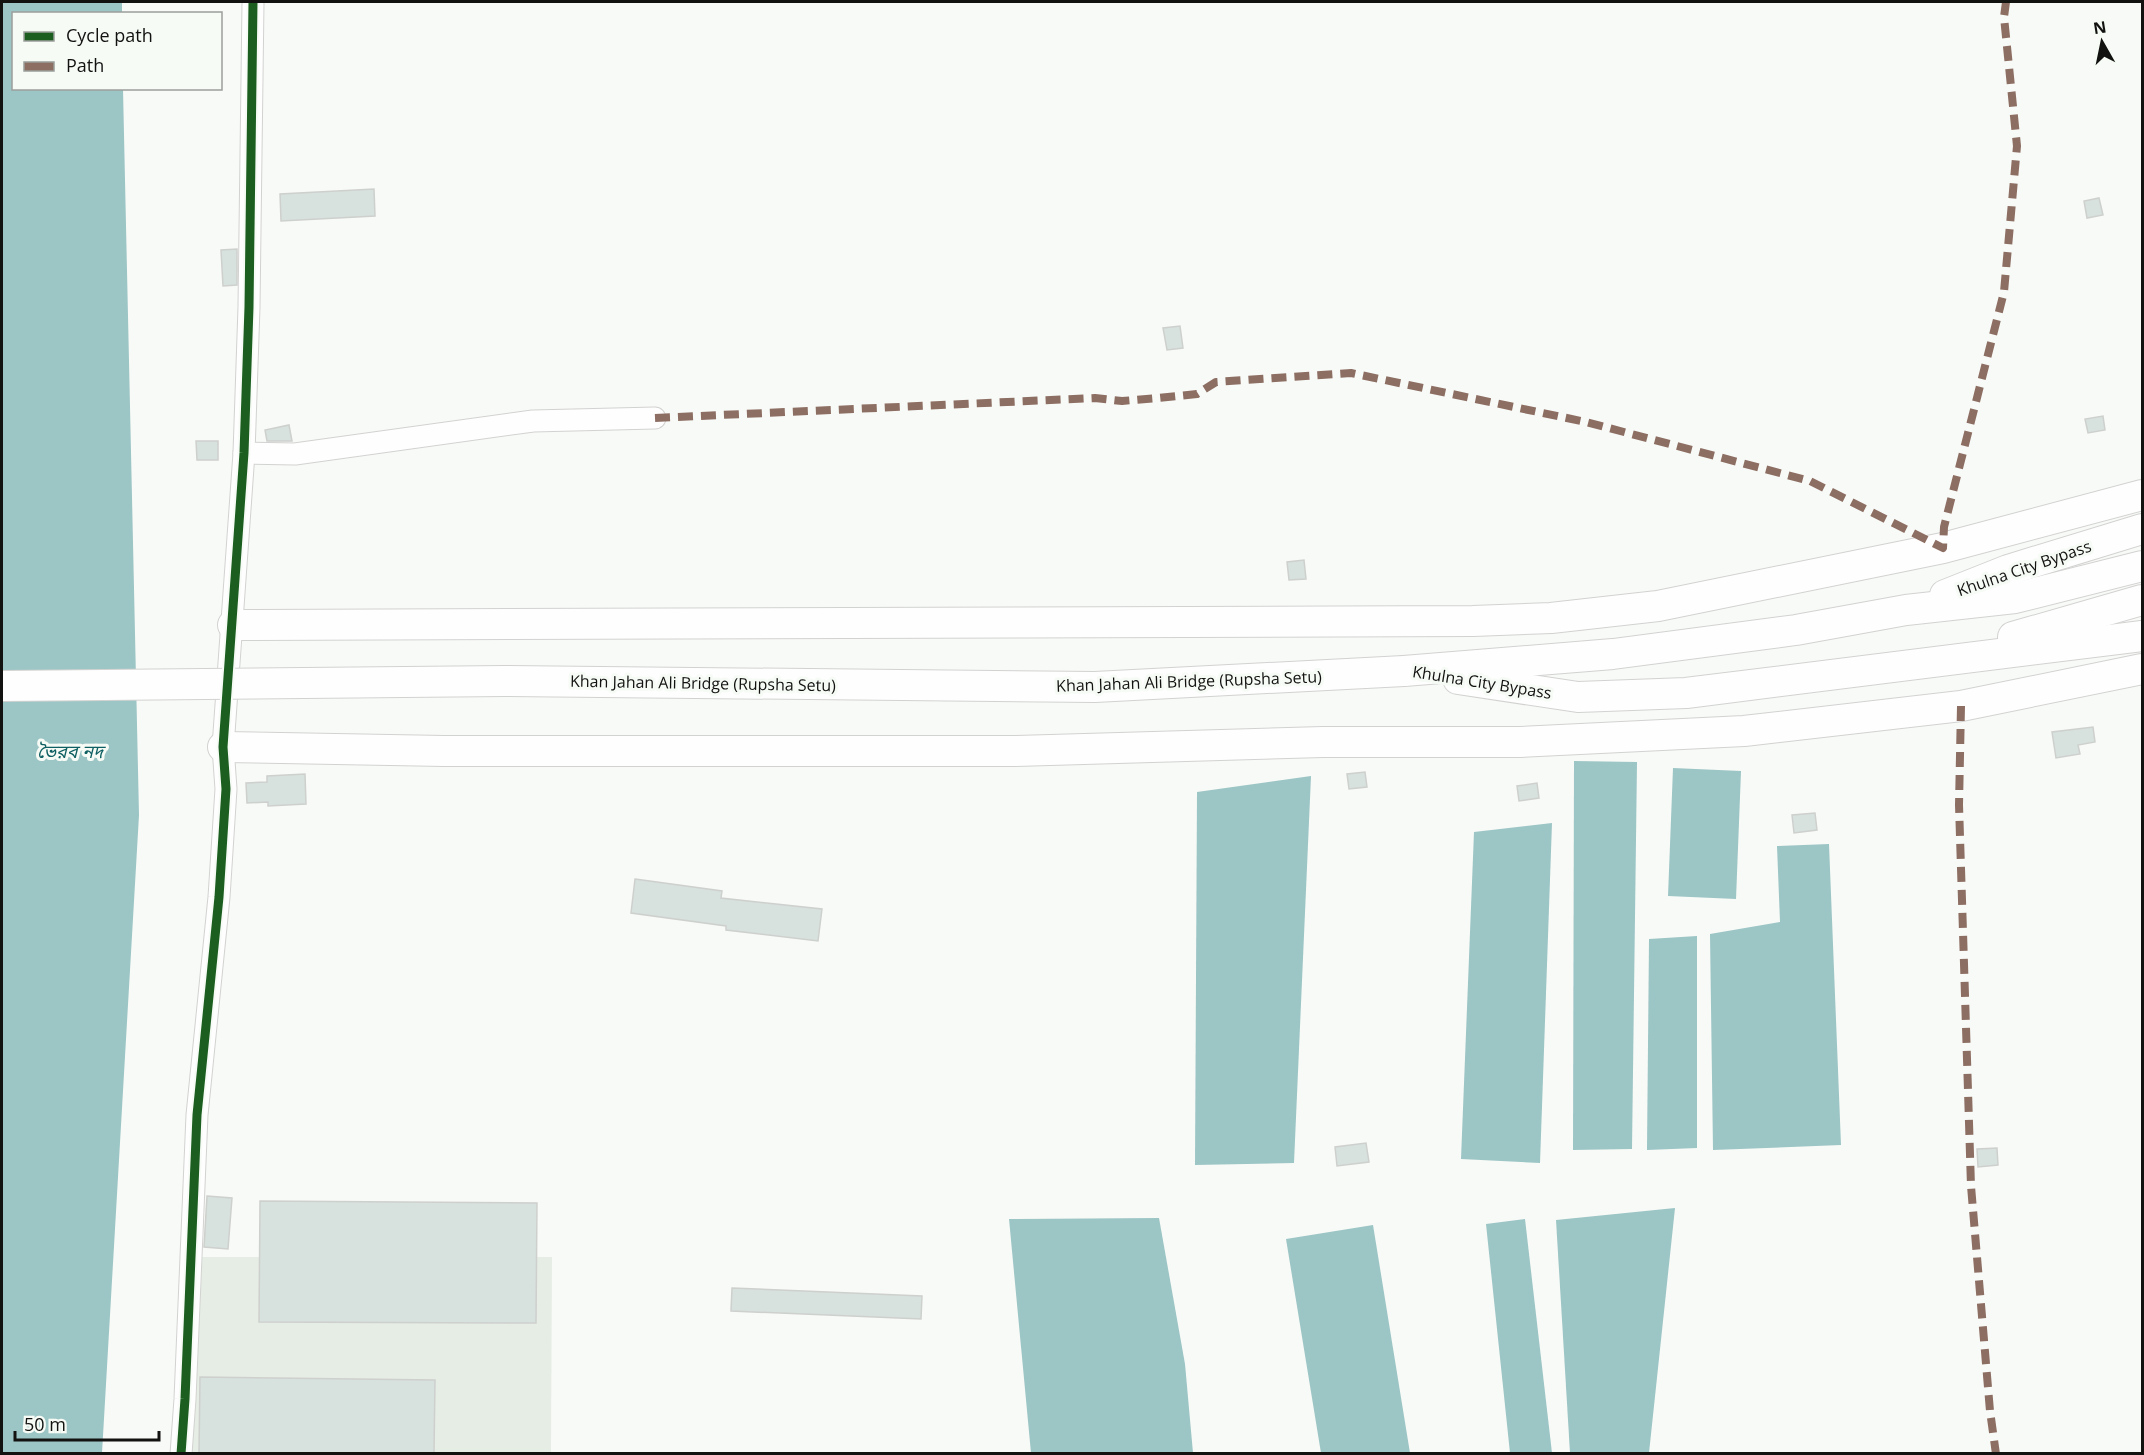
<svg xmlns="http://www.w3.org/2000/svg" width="2144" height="1455" viewBox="0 0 2144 1455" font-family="'Open Sans','Noto Sans Bengali',sans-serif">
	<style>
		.built { fill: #e6ede5 }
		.water { fill: #9cc5c5 }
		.building { fill: #d7e1dd; stroke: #ced0ce; stroke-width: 1.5 }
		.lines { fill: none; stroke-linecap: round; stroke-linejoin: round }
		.minor-casing { stroke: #d2d3d1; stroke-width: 23 }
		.highway-casing { stroke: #d2d3d1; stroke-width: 32 }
		.minor { stroke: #fefefe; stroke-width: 21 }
		.highway { stroke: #fefefe; stroke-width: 30 }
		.highway-bridge-casing { stroke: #d2d3d1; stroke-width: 32; stroke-linecap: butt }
		.highway-bridge { stroke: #fefefe; stroke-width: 30 }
		.quiet { stroke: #8d6e63; stroke-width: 8; stroke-dasharray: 15 8; stroke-linecap: butt }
		.cycleway-casing { stroke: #f7fbf6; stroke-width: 13 }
		.cycleway { stroke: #1b5e20; stroke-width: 9 }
		.labels { text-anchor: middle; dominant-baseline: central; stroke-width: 6; stroke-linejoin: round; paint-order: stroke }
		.street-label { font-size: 16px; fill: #121311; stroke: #f7fbf6 }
		.water-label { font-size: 18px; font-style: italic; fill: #0e5f61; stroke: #f7fbf6 }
	</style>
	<rect width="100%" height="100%" fill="#f8faf7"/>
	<polygon class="built" points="201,1257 552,1257 551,1453 189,1454"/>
	<g class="water">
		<polygon points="2,2 122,2 122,13 14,14 14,88 123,89 139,815 102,1453 2,1454"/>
		<polygon points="1574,761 1637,762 1632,1149 1573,1150"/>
		<polygon points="1673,768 1741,771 1736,899 1668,896"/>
		<polygon points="1311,776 1294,1163 1195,1165 1197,792"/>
		<polygon points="1552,823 1540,1163 1461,1159 1474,832"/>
		<polygon points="1829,844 1841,1145 1713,1150 1710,934 1780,922 1777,846"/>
		<polygon points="1697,936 1697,1148 1647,1150 1649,939"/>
		<polygon points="1675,1208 1649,1453 1570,1453 1556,1220"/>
		<polygon points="1159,1218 1185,1364 1193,1453 1031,1453 1009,1219"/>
		<polygon points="1525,1219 1552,1453 1510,1453 1486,1224"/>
		<polygon points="1373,1225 1410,1453 1321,1453 1286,1239"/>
	</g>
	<g class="building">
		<polygon points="374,189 375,216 281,221 280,194"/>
		<polygon points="2099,198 2103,215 2087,218 2084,201"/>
		<polygon points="237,249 237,285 223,286 221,250"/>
		<polygon points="1180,326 1183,348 1167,350 1163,328"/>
		<polygon points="2103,416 2105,430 2088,433 2085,419"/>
		<polygon points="289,425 292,441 267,441 265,430"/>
		<polygon points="196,441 218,441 218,460 197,460"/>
		<polygon points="1304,560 1306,579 1289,580 1287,562"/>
		<polygon points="2093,727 2095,742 2078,745 2080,754 2056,758 2052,732"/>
		<polygon points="1365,772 1367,787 1349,789 1347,774"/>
		<polygon points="305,774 306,804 268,806 268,802 247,803 246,783 267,782 267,776"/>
		<polygon points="1537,783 1539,798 1519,801 1517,786"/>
		<polygon points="1815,813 1817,830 1794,833 1792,815"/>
		<polygon points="635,879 722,891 721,898 822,909 818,941 726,930 726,926 631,913"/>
		<polygon points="1366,1143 1369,1162 1337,1166 1335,1147"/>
		<polygon points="1997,1148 1998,1165 1978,1167 1977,1149"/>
		<polygon points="207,1196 232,1198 228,1249 204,1247"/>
		<polygon points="260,1201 537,1203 536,1323 259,1322"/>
		<polygon points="732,1288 922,1296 921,1319 731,1311"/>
		<polygon points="200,1377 435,1380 434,1454 199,1454"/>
	</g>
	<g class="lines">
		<g class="minor-casing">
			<g id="minor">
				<polyline points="244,453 295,454 533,421 655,418"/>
				<polyline points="181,1454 185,1399 197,1115 219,897 226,789 223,747 244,453 249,307 253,2"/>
			</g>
		</g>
		<g class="highway-casing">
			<g id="highway">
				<polyline points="1945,595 2008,570 2142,529"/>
				<polyline points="233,625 1473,621 1551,618 1658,606 1943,548 2142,495"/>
				<polyline points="2013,637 2142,600"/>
				<polyline points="1404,671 1613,654 1796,630 1906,610 2015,598 2142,566"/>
				<polyline points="1458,679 1578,697 1686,693 2142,636"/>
				<polyline points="223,747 444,751 1015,751 1323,742 1520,742 1744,731 1961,706 2142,669"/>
			</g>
		</g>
		<use href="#minor" class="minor"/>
		<use href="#highway" class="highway"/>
		<g class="highway-bridge-casing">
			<polyline id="highway-bridge" points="2,686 505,681 1095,687 1404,671"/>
		</g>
		<use href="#highway-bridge" class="highway-bridge"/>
		<g class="quiet">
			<polyline points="655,418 1095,398 1122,401 1158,398 1197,394 1216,382 1351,373 1586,422 1810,481 1943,548 1944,527 2004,292 2017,146 2004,17 2006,2"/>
			<polyline points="1961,706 1959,805 1971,1186 1990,1411 1996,1454"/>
		</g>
		<g class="cycleway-casing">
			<polyline id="cycleway" points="181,1454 185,1399 197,1115 219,897 226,789 223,747 244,453 249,307 253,2"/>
		</g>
		<use href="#cycleway" class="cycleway"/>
	</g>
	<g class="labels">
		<g class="street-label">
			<text transform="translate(2024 568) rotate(-19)">Khulna City Bypass</text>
			<text transform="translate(1189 681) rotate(-2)">Khan Jahan Ali Bridge (Rupsha Setu)</text>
			<text transform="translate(1482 682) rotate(9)">Khulna City Bypass</text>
			<text transform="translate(703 683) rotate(1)">Khan Jahan Ali Bridge (Rupsha Setu)</text>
		</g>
		<g class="water-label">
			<text x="70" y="751">ভৈরব নদ</text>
		</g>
	</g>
	<rect width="2144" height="1455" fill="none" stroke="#121311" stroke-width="6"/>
	<rect x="12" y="12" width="210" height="78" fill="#f7fbf6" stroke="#9b9e9a" stroke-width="1.5"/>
	<rect x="24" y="32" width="30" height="9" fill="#1b5e20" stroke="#9b9e9a" stroke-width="1.5"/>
	<text x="66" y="42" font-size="18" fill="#121311">Cycle path</text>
	<rect x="24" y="62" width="30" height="9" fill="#8d6e63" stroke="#9b9e9a" stroke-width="1.5"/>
	<text x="66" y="72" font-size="18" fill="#121311">Path</text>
	<g transform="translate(2102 42) rotate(351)" stroke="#f7fbf6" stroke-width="4.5" paint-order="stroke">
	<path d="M0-4.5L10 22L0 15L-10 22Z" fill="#121311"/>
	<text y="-9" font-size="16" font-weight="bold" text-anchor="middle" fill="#121311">N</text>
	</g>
	<path d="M15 1431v9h144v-9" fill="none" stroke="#121311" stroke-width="3"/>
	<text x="24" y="1431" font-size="18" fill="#121311" stroke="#f7fbf6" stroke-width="4.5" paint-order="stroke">50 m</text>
</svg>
